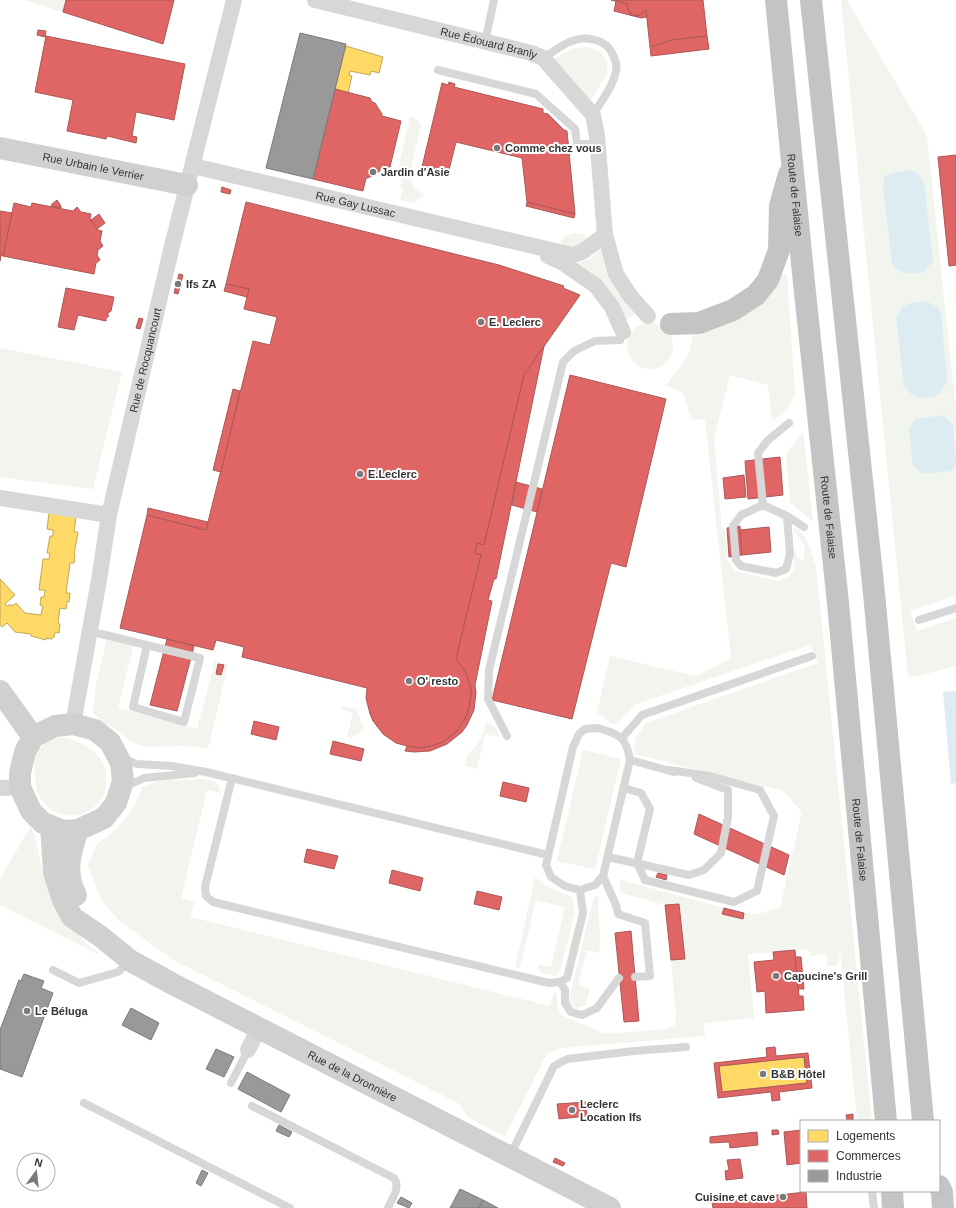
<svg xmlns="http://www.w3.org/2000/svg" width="956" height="1208" viewBox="0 0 956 1208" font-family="Helvetica,sans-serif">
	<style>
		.green { fill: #f1f5ed }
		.water { fill: #ddebf3 }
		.homes { fill: #ffd966; stroke: #c2a757 }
		.shops { fill: #e06666; stroke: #ac5757; fill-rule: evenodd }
		.industry { fill: #999; stroke: #7a7a7a }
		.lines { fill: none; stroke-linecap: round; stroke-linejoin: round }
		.lane { stroke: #d7d7d7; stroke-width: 8 }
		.street { stroke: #d7d7d7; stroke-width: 16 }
		.secondary { stroke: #d0d0d0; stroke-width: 22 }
		.highway { stroke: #c4c4c4; stroke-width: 22 }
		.poi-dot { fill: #7a7a7a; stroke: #fff; stroke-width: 1.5 }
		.labels { text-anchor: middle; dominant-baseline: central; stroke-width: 4; stroke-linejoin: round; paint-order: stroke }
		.street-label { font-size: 11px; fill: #333; stroke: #fff }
		.poi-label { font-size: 11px; font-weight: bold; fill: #333; stroke: #fff; text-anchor: start }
	</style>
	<rect width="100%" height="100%" fill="#fff"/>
	<g class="green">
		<polygon points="24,0 66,0 63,12"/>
		<polygon points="841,0 847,0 927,136 956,411 956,595 910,611 917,631 956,618 956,666 919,676 908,677"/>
		<polygon points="589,47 601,52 607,62 607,74 591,100 554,59 574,48"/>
		<polygon points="410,117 416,119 421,125 410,172 398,170"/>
		<path d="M403,178L411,180C412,187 417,192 424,194L415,203L400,200L403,189L400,188Z"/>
		<path d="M573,233L582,234L589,239L574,248L561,245C560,237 567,236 573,233Z"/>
		<polygon points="600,249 604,262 611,279 639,312 629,318 623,323 575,263 590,259"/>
		<path d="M778,275H787L795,392C791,407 785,413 772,420L768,385L730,375L714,438L722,529L725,531L728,562L735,571L778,581L789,577L795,568L793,550L800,559L803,560L805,546L792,529L793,528C806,529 813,557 816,567L872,1121H857L840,951L838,965L827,967L826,954L810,956L808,949L748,954L754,1018L704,1023L705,1036L561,1048L547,1053L505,1136L467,1117L460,1104L175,961L119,921L100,897L88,865L97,844L116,829L132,810L143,787L158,781L204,779L215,781L220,788V793L207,790L181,898L194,902L190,917L550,1006L554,992L557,993V1002L559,1014L604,1034L668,1029L675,1025L676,1016L671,960L685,959L679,904L665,905L619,892L621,880L724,908L722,914L742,919L744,913L758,914L780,908L802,812L783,791L634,754L635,739L646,723L818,663L810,645L636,704L614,725L597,712L610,656L695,676L731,659L705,419L692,420L683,393L666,385C682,365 691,358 693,331Z"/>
		<circle cx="650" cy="346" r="23"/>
		<polygon points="0,348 122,372 93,489 0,477"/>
		<polygon points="803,431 813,522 790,502 786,455"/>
		<polygon points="107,639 133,646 118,708 197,729 215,661 228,665 209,745 205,748 183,746 146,747 131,742 118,730 101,721 93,713 96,684"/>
		<polygon points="342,706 356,709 364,729 351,738 347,737 353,713 341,710"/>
		<path d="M486,723L496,728L499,737L485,734L477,769L465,766L468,753C479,747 483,735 486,723Z"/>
		<path d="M60,737C82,741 108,754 106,780C106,788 105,794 100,800C97,806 90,810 84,813C69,819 49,813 41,799C36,792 36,784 35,776C34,766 34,754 41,747C46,741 53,739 60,737Z"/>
		<polygon points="583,750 621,759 595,869 557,861"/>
		<polygon points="31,826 36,840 42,871 61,909 83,940 100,955 0,905 0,879"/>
		<polygon points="535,877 546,886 572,897 575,913 560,971 555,976 542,973 538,968 539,965 551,967 565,907 536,900 520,968 515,967"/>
		<path d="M595,896L599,897C596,916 603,935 599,953L587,950L578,985L590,989L586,1003L584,1006L576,1008C571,1004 569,1002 570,995L592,904Z"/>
	</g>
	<g class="water">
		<path d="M911,170L919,175L924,182L933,261L923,273C907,274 903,276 892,264L883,185L885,176L892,173Z"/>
		<path d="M926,301L936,306L941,312L947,380L941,392L933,397L921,398L911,394L904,386L896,318C903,302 911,303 926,301Z"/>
		<polygon points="944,415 953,425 956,464 951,471 923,474 913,466 909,429 915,419"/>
		<polygon points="956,691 956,783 951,784 943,692"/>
	</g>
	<g class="homes">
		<polygon points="346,46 383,57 379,73 371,71 370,75 350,71 349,75 352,76 348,93 335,89"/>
		<polygon points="49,513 76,517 74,532 78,532 74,555 75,555 74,563 70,563 66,593 70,593 69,602 67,601 66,609 60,608 58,623 60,624 59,633 55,632 54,637 51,639 46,638 46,640 31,636 31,634 15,632 7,623 2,627 0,625 0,579 15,595 5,604 7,606 9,605 14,605 16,603 25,613 41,615 43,606 40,605 41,597 44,597 45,590 39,590 43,559 49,559 50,553 47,553 50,536 53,536 53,530 47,529"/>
		<polygon points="804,1057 807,1083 722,1092 719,1066"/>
	</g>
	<g class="shops">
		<polygon points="66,0 174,0 163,44 63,12"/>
		<polygon points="611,0 703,0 707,36 672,40 650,47 646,10 640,15 636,16 631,14 628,10 627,4"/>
		<polygon points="616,1 627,4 628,10 631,14 636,16 640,15 646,10 647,17 641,18 614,11"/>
		<polygon points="38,30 46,31 45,37 37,35"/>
		<polygon points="46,36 185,64 174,120 136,112 132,136 137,137 136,143 107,136 106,139 67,131 73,100 35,92"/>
		<polygon points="707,36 709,49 651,56 650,47 672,40"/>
		<polygon points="449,82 455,84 454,87 543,109 543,113 548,114 564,130 567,131 575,214 527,202 522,158 456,142 448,174 422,167 442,83 448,85"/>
		<polygon points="335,89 370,98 372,102 375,103 382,114 382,116 401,121 390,167 384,166 380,168 380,171 368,178 366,178 363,191 313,179"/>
		<polygon points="956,155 956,265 949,266 938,157"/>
		<polygon points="222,187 231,190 230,194 221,192"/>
		<polygon points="57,200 61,206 61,208 51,206 52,204"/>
		<polygon points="246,202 499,265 564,286 563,288 580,295 524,375 484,545 477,543 475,553 481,555 456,659 462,666 469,680 471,688 470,704 465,719 456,732 443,742 436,745 420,748 407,746 396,743 383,734 373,721 370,714 366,698 367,688 242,657 244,647 216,640 213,650 120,628 147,515 206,530 253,341 270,345 277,317 244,309 249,289 226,284"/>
		<polygon points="527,202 575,214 574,218 526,206"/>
		<polygon points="14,203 31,207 32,203 73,211 77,207 81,212 91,214 90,219 98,230 102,231 100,241 103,246 98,250 97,255 100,260 96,263 94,274 3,256"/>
		<polygon points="0,211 12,213 3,256 1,255 0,261"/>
		<polygon points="99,214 105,223 97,229 91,220"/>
		<polygon points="179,274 183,275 178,294 174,293"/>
		<polygon points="226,284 249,289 247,297 224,291"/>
		<polygon points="66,288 114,297 111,311 107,314 109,316 106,318 106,321 78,315 74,330 58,327"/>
		<polygon points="139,318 143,319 140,329 136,328"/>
		<polygon points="544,346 496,579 494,579 488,600 492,601 475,685 476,693 474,710 467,725 462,732 447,744 430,751 414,752 405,751 407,746 420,748 428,747 443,742 456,732 465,719 468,712 471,696 471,688 466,673 456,659 481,555 475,553 477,543 484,545 524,375"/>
		<polygon points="570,375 666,399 626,567 611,563 572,719 492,700"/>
		<polygon points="233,389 240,391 221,472 213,470"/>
		<polygon points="780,457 783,495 748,499 745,461"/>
		<polygon points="744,475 746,497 725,499 723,478"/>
		<polygon points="516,482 542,489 537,512 512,505"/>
		<polygon points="148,508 208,522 206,530 147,515"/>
		<polygon points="740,526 742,555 729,557 727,528"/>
		<polygon points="769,527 771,552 742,555 740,530"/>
		<polygon points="167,639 194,646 177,711 150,705"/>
		<polygon points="218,664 224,665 221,675 216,674"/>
		<polygon points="254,721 279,727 276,740 251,734"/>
		<polygon points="333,741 364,749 361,761 330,754"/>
		<polygon points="503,782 529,788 526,802 500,796"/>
		<polygon points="699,814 789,855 784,875 694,834"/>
		<polygon points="307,849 338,856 334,869 304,862"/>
		<polygon points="392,870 423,878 420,891 389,883"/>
		<polygon points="658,873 667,875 666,880 656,877"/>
		<polygon points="477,891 502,897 499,910 474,904"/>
		<polygon points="679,904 685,959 671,960 665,905"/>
		<polygon points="724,908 744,913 743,919 722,914"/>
		<polygon points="631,931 639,1021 624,1022 615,933"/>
		<polygon points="795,950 799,996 803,996 804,1010 766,1013 765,991 757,992 754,962 774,960 773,952"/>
		<polygon points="795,957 801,957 804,989 798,989"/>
		<path d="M775,1047L776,1056L808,1053L812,1088L779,1092L780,1100L772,1101L771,1092L718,1098L714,1063L767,1057L766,1048ZM804,1057L807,1083L722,1092L719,1066Z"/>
		<polygon points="586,1102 587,1116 559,1119 557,1104"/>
		<polygon points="853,1114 853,1120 847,1121 846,1115"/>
		<polygon points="772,1130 778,1130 779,1134 772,1135"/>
		<polygon points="801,1130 801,1163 787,1165 784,1132"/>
		<polygon points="757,1132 758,1145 730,1148 729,1142 710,1143 710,1137"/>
		<polygon points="555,1158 565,1163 563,1166 553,1162"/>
		<polygon points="740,1159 743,1178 726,1180 725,1171 729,1170 727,1160"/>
		<polygon points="806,1192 807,1208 713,1208 712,1202"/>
	</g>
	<g class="industry">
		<polygon points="300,33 346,44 313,179 266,168"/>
		<polygon points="24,974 44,981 41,988 53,993 22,1077 0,1069 0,1030 19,980 21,981"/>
		<polygon points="131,1008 159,1023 151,1040 122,1025"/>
		<polygon points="216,1049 234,1057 224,1077 206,1069"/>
		<polygon points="247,1072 290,1095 281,1112 238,1089"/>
		<polygon points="279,1125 292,1132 289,1137 276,1131"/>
		<polygon points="202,1170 208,1173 201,1186 196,1183"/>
		<polygon points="460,1189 483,1200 479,1208 450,1208"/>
		<polygon points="401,1197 412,1203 409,1208 397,1203"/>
		<polygon points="483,1200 498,1208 479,1208"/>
	</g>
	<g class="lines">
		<g class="lane">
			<polyline points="485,42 494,0"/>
			<path d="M543,58C552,53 562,44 572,41C585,36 604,39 611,51C614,57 618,64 616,71C613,87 601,101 593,115"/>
			<polyline points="438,70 536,94 575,129 577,144 597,144"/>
			<polyline points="789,423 768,440 758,453 763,505 787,516 804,527"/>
			<polyline points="763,505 741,515 733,526 736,560 741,566 776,573 786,569 790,554 787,516"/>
			<polyline points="919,620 956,608"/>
			<polyline points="89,631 200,658 184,722 133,707 147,645"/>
			<path d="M598,728C620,735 626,736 630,760L603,876L595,885L580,890L565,886L551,877L546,865L573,747L579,734L585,729Z"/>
			<polyline points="507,736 488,699 489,670 563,362 574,351 595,341 620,340"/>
			<polyline points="622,738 642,715 812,656"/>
			<polyline points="122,758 137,764 172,766 206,772 548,855"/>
			<polyline points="630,760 674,772"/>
			<polyline points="232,778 205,887 206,896 213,902 549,983 560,982 567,978 583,913 580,890"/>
			<polyline points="125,787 144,778 195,773"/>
			<polyline points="624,788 641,793 650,809 637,863 645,880 734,902 757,891 774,816 760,790 710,776 669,770"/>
			<polyline points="608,857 689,875 704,870 721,853 728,817 728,790 696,778"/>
			<polyline points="603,876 616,905 618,914 645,923 650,976 635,977"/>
			<polyline points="53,970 79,983 118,972 130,961"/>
			<polyline points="560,982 565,990 565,1003 571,1012 582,1015 597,1008 619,978"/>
			<polyline points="231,1083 248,1050"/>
			<polyline points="84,1103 290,1208"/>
			<path d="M252,1106L394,1178C401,1188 392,1198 388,1208"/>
			<polyline points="510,1156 554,1066 567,1059 634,1051 686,1047"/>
			<polyline points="872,1191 874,1208"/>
		</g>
		<g class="street">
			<path id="s1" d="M315,0L531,53L543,58L593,115L597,136L605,235L616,274L631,297L648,316"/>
			<path id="s2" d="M193,166L572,255L582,252L605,235"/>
			<polyline points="548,256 563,263 596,286 612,307 623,332"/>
			<polyline points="0,498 109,515"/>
			<path id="s3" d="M73,724L99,580L109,515L172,246L234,0"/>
			<polyline points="0,788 20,787"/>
			<polyline points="248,1050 259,1028"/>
		</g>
		<g class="secondary">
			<path id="s4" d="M0,148L187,185"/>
			<polyline points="0,691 33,737"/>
			<polygon points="73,724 95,730 110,742 121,763 123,781 116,803 104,818 78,830 63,831 43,823 31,811 20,787 20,773 25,752 33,737 55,726"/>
			<path id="s5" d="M51,826L54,872L63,900L72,917L100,936L131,961L171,983L610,1208"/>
			<path d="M76,895C64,873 70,852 78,830"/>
		</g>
		<g class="highway">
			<path id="s6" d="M776,0L804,283L838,603L886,1121"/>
			<polyline points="811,0 874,593 923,1121"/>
			<polyline points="671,324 699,323 733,310 756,295 768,280 779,250 780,206 789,174"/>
			<polyline points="939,1186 942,1192 943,1208"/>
			<polyline points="892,1191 893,1208"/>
		</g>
	</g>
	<g class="poi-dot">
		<circle cx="497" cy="148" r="4"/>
		<circle cx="373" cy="172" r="4"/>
		<circle cx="178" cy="284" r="4"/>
		<circle cx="481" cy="322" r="4"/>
		<circle cx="360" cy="474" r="4"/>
		<circle cx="409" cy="681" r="4"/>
		<circle cx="776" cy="976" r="4"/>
		<circle cx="27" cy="1011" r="4"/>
		<circle cx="763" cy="1074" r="4"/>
		<circle cx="572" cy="1110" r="4"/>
		<circle cx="783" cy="1197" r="4"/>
	</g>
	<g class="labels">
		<g class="street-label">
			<text stroke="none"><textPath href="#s1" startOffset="179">Rue Édouard Branly</textPath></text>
			<text stroke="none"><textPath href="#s4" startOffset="95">Rue Urbain le Verrier</textPath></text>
			<text stroke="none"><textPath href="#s6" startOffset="196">Route de Falaise</textPath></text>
			<text stroke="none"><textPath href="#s2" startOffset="167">Rue Gay Lussac</textPath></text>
			<text stroke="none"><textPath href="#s3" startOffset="371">Rue de Rocquancourt</textPath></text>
			<text stroke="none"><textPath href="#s6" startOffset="520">Route de Falaise</textPath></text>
			<text stroke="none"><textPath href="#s6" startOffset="844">Route de Falaise</textPath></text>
			<text stroke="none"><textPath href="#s5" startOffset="418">Rue de la Dronnière</textPath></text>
		</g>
		<g class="poi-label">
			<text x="505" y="148">Comme chez vous</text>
			<text x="381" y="172">Jardin d'Asie</text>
			<text x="186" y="284">Ifs ZA</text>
			<text x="489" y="322">E. Leclerc</text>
			<text x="368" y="474">E.Leclerc</text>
			<text x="417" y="681">O' resto</text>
			<text x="784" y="976">Capucine's Grill</text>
			<text x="35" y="1011">Le Béluga</text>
			<text x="771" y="1074">B&amp;B Hôtel</text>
			<text x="580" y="1104">Leclerc<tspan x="580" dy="13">Location Ifs</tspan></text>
			<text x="775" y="1197" text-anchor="end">Cuisine et cave</text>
		</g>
	</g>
	<rect x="800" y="1120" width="140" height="72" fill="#ffffff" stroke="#adadad"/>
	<rect x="808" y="1130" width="20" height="12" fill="#ffd966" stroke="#adadad"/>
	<text x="836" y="1140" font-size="12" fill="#333333">Logements</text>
	<rect x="808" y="1150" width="20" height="12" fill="#e06666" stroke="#adadad"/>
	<text x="836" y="1160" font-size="12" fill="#333333">Commerces</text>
	<rect x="808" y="1170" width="20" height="12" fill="#999999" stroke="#adadad"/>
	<text x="836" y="1180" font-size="12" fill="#333333">Industrie</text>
	<g transform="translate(36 1172) rotate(15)"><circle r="19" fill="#ffffff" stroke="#adadad"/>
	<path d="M0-3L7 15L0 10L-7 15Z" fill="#7a7a7a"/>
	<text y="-6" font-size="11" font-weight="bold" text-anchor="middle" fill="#333333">N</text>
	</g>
</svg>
